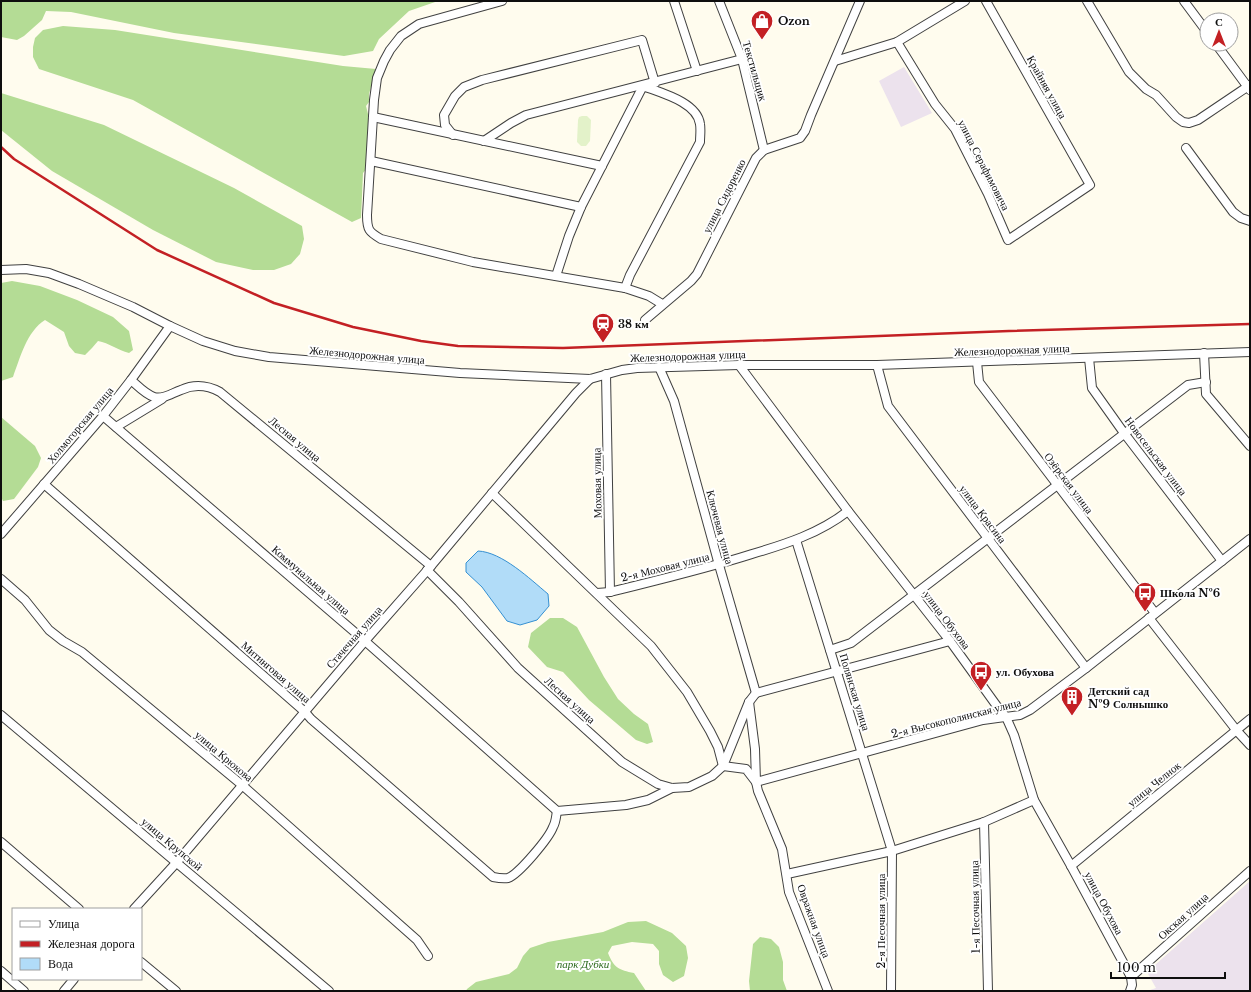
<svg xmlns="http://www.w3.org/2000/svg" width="1251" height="992" viewBox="0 0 1251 992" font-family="'Libre Baskerville',serif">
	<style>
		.industrial { fill: #ece2ed }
		.forest { fill: #b4dc95 }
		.pitch { fill: #e3f2c9 }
		.water { fill: #b1dcf8; stroke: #3590d2 }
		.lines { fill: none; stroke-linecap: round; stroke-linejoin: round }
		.minor-casing { stroke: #414141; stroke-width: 10 }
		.minor { stroke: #fff; stroke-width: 8 }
		.rail { stroke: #c32024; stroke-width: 2.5 }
		.labels { text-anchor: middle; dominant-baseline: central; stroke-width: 4; stroke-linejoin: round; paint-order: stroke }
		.poi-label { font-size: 11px; font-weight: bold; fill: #0e0e0e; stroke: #fff; text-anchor: start }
		.street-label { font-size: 11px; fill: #0e0e0e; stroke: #fff }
		.park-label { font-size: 11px; font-style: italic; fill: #2a681b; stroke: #fff }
	</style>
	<rect width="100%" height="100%" fill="#fffcee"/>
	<g class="industrial">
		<polygon points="904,67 932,113 901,127 879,81"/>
		<polygon points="1250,881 1250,991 1147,991 1156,988 1147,972"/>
	</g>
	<g class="forest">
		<polygon points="1,1 438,1 409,11 379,39 373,51 344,56 174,33 71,12 46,11 42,20 24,36 17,40 1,37"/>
		<polygon points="63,26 115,30 343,66 376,69 369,94 369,102 366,106 370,122 367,168 363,173 361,218 352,222 133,100 39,69 33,57 33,47 35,38 43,30"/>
		<polygon points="1,93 104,125 234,188 302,226 304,239 300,254 291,264 274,270 253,270 216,262 153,230 52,171 1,130"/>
		<path d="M12,281L40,286L77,300L113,317L129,331L133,350L129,353C118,350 109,343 98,341L92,348L85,355L75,353L69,346L64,332L45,320C27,331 20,358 13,377L1,381V283Z"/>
		<polygon points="1,417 35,446 41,458 38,467 14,499 3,501 1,497"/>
		<polygon points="550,618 563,618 577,627 604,677 618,699 634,714 648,724 653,742 647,744 636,740 589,700 563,672 547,667 528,647 531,633"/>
		<path d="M646,921L672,933L686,946L688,958L684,976L673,982L663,975L659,964V951L653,944L632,942L612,946L608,953C614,968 619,970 634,973L646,991H466L467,989L476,982L509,974L517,968L523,956L530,948L548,942L603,932L628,922Z"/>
		<polygon points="760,937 771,939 779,947 783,962 783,980 787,991 750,991 749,981 753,944"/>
	</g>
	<polygon class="pitch" points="582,116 587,116 591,120 590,141 586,146 581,146 577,142 578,120 579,117"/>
	<path class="water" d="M478,551C502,552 530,579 548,594L549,606L537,620L520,625L507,621L482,587L466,572V563Z"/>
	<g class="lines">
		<g class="minor-casing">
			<g id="minor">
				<path d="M502,1L419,24L401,36L390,50L384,61L377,78L374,100L367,215C367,230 369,232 381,239L473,262L625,288L649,296L662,304"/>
				<polyline points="674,1 697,71"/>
				<polyline points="719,1 742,59 764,150"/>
				<polyline points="1087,1 1129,72 1146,89 1156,95 1176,117 1183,122 1189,123 1198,120 1250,85"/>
				<polyline points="1184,1 1207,32"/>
				<polyline points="897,42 935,104 955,129 988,194 1008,240 1090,185 986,1"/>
				<polyline points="1216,44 1250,90"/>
				<polyline points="835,61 897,42 965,1"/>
				<polyline points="373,117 602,166"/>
				<polyline points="453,135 445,125 444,115 455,96 464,87 482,80 642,40 655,83"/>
				<polyline points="484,141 511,123 526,115 742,59"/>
				<polyline points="1186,148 1233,212 1241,218 1250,221"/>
				<polyline points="371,161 581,207"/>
				<polyline points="1,270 26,269 49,273 79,284 133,307 170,326 203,341 235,351 269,357 460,373 590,379 622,370 637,368 739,365 877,365 1250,352"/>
				<path d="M556,276L569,236L581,207L643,86C661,93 697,102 700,124C701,130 700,136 700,142L630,275L625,288"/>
				<polyline points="645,320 691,281 697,274 756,158 764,150 800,138 805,131 811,115 860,1"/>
				<polyline points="1204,353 1206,394 1250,446"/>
				<polyline points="1089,358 1092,388 1124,433 1222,561"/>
				<polyline points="977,362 979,382 1155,613"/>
				<polyline points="739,365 848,511 950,641 999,709 1006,717 1014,735 1034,800 1070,864 1131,977 1132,985 1130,991"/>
				<polyline points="877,365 888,406 1086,668"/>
				<polyline points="659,367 674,401 719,565 756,693"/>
				<polyline points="606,374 610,592"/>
				<path d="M131,380C138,386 145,394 154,397C163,400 172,393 181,390C194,384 207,385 220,392L431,566"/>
				<polyline points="103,416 365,641 557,811"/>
				<polyline points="116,427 162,399"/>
				<path d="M44,484L305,712L311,719L493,877C498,878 503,879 508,878C519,874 549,838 553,827C556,822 556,816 557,811"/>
				<polyline points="492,493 651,646 687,692 710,731 718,747 723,766 746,769 756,782 758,791 782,849 789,892 828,991"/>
				<polyline points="1,534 103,416 131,380 170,326"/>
				<polyline points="796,540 892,851 891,991"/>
				<polyline points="427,570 459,602 518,668 622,762 658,784 672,788 689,787 712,776 723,766 749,702 756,693"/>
				<polyline points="1,579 25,600 49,630 63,641 82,652 242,785 417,940 428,956"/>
				<path d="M597,593L610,592C658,580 705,569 752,554C786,544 820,533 848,511"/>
				<polyline points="1149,618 1237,731 1250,745"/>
				<polyline points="830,650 851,643 1188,385 1206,382"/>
				<polyline points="756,693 950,641"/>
				<polyline points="749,702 755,749 756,782 983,720 1020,715 1030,710 1086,668 1250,539"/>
				<polyline points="1,715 329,991"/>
				<polyline points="557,811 626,805 648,800 672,788"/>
				<polyline points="984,822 988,991"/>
				<polyline points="1,842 79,909"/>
				<polyline points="1071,866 1250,719"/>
				<polyline points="787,874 892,851 984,822 1034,800"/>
				<polyline points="134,909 177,862 365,641 431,566 576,393 590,379"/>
				<polyline points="141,962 176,991"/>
				<polyline points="1,971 24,991"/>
				<polyline points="1131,977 1250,871"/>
				<polyline points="64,991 74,979"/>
			</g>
		</g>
		<use href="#minor" class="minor"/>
		<polyline class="rail" points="1,147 14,159 157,250 274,303 353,327 421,341 458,346 563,348 1009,331 1250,324"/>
	</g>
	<defs>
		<g id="shop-pin" transform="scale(1.15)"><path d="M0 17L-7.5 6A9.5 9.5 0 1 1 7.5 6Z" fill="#c32024" stroke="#fff"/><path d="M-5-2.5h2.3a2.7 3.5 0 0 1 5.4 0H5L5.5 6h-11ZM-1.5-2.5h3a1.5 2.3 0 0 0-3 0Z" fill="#fff"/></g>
		<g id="station-pin" transform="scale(1.15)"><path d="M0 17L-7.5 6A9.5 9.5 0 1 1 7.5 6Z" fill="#c32024" stroke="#fff"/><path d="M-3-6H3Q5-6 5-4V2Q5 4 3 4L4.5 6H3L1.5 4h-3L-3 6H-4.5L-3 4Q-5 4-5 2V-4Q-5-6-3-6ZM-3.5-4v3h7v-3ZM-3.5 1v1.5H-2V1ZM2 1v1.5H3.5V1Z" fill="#fff"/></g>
		<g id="bus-pin" transform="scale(1.15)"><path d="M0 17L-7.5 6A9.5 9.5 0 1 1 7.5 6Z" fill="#c32024" stroke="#fff"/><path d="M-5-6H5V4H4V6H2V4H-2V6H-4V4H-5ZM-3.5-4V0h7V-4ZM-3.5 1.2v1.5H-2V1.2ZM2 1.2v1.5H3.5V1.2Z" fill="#fff"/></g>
		<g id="building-pin" transform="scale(1.15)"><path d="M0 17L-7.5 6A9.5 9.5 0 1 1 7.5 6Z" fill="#c32024" stroke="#fff"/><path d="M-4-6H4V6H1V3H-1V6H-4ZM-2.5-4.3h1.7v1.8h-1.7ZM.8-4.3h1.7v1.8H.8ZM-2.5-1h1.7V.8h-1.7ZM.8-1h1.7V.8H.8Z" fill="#fff"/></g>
	</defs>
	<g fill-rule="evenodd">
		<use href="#shop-pin" x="762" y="21"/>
		<use href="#station-pin" x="603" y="324"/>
		<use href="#bus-pin" x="1145" y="593"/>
		<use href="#bus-pin" x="981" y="672"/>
		<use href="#building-pin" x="1072" y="697"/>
	</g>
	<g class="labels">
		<g class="poi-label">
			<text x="778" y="21">Ozon</text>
			<text x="618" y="324">38 км</text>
			<text x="1160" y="593">Школа №6</text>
			<text x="996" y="672">ул. Обухова</text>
			<text x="1088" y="691">Детский сад<tspan x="1088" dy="13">№9 Солнышко</tspan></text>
		</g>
		<g class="street-label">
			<text transform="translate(755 71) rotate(74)">Текстильщик</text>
			<text transform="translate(1047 87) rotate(61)">Крайняя улица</text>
			<text transform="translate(984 165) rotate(63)">улица Серафимовича</text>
			<text transform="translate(724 196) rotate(-63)">улица Сидоренко</text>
			<text transform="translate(1012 350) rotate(-2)">Железнодорожная улица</text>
			<text transform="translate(367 355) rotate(5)">Железнодорожная улица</text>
			<text transform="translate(688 356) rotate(-2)">Железнодорожная улица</text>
			<text transform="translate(80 425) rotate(-50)">Холмогорская улица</text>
			<text transform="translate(295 439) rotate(40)">Лесная улица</text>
			<text transform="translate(1156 456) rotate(53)">Новосельская улица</text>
			<text transform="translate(597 483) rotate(-91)">Моховая улица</text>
			<text transform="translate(1069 483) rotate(53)">Озёрская улица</text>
			<text transform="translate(983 514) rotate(53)">улица Красина</text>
			<text transform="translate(720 527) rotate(75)">Ключевая улица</text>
			<text transform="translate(665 567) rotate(-14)">2-я Моховая улица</text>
			<text transform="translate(311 580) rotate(41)">Коммунальная улица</text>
			<text transform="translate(947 620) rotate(53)">улица Обухова</text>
			<text transform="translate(354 637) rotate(-49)">Стачечная улица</text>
			<text transform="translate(276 672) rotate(41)">Митинговая улица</text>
			<text transform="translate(855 692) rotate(73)">Полянская улица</text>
			<text transform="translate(570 700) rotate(42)">Лесная улица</text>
			<text transform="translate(956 718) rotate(-14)">2-я Высокополянская улица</text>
			<text transform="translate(224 756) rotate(40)">улица Крюкова</text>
			<text transform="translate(1154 784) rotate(-39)">улица Челнок</text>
			<text transform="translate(172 844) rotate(40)">улица Крупской</text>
			<text transform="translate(1104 903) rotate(62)">улица Обухова</text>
			<text transform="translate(975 907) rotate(-91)">1-я Песочная улица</text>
			<text transform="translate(1183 916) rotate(-42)">Окская улица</text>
			<text transform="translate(814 921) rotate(70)">Овражная улица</text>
			<text transform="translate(881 921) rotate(-90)">2-я Песочная улица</text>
		</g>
		<g class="park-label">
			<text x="583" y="964">парк Дубки</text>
		</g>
	</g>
	<rect width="1251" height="992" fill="none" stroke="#0e0e0e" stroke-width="4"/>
	<rect x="12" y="908" width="130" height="72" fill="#ffffff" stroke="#9f9f9f"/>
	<rect x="20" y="921" width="20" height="6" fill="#ffffff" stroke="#9f9f9f"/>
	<text x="48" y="928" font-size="12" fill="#0e0e0e">Улица</text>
	<rect x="20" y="941" width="20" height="6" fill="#c32024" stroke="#9f9f9f"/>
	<text x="48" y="948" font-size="12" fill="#0e0e0e">Железная дорога</text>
	<rect x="20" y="958" width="20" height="12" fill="#b1dcf8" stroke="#9f9f9f"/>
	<text x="48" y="968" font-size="12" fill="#0e0e0e">Вода</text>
	<g transform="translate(1219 32)"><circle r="19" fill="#ffffff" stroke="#9f9f9f"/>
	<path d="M0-3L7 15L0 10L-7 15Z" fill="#c32024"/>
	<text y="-6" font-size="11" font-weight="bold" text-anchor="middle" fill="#0e0e0e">С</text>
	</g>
	<path d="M1111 972v6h114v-6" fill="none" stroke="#0e0e0e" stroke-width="2"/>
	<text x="1117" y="972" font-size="12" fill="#0e0e0e" stroke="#ffffff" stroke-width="3" paint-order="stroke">100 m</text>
</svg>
